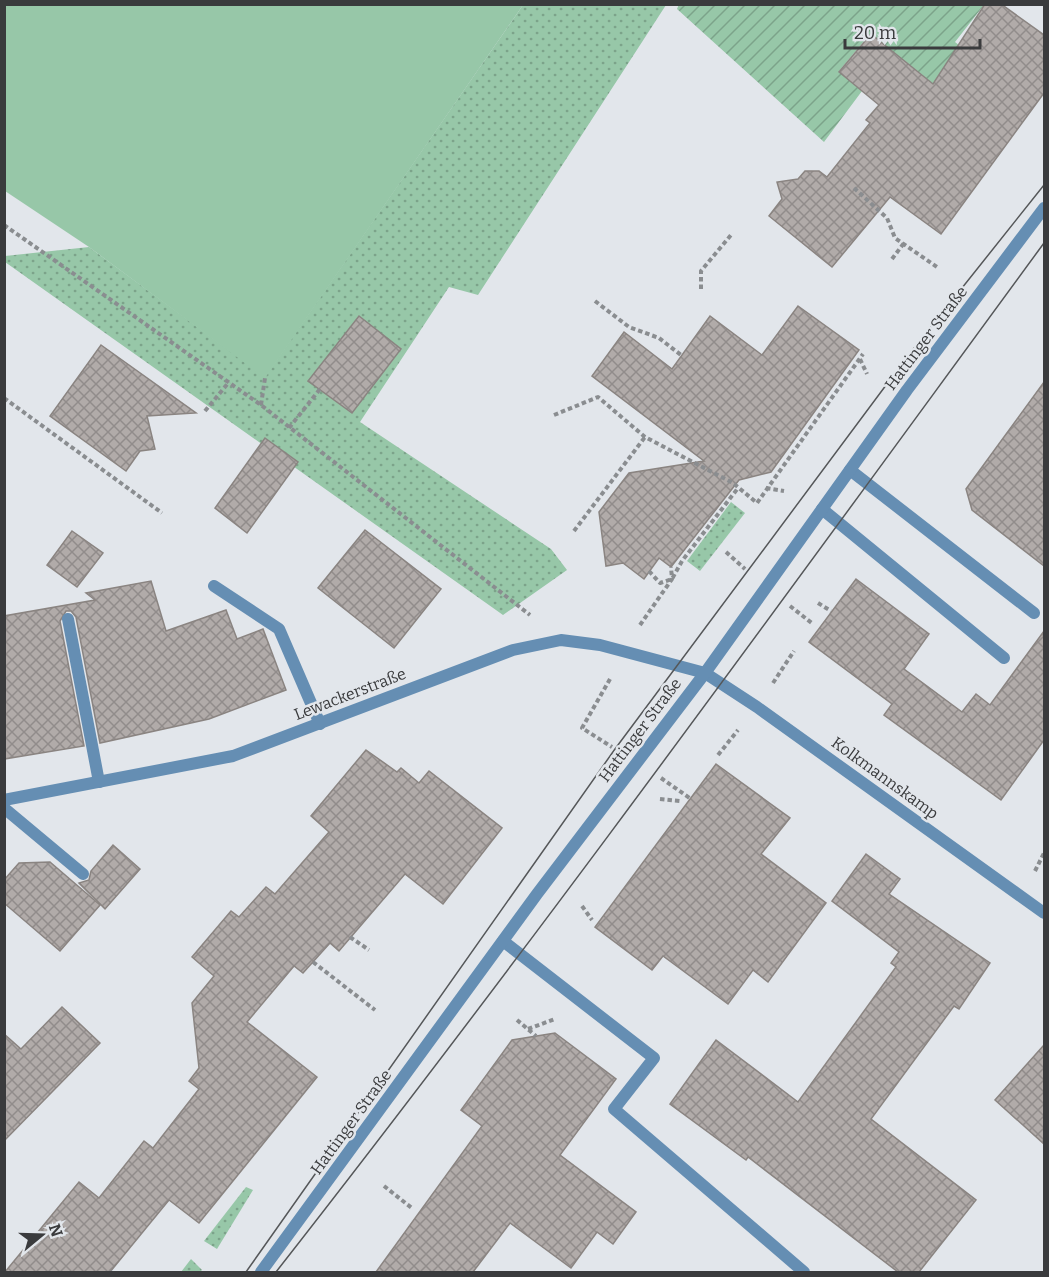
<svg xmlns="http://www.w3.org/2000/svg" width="1049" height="1277" viewBox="0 0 1049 1277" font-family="Bitter,serif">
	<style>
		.grass { fill: url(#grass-dots) }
		.garden { fill: url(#garden-furrows) }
		.pitch { fill: #97c7a8 }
		.building { fill: url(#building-cross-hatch); stroke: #8a8481; stroke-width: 1.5 }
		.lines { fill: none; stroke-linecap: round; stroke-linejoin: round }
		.path { stroke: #8a8d90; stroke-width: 4; stroke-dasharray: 4.5 3; stroke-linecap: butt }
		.service { stroke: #658eb3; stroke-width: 12 }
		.minor { stroke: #658eb3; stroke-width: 12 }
		.tertiary { stroke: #658eb3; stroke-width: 12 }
		.tram { stroke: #555759; stroke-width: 1.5 }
		.labels { text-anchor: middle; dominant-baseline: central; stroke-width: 5; stroke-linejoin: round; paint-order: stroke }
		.street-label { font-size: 16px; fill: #3a3b3d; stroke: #e2e6eb }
	</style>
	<defs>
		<pattern id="grass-dots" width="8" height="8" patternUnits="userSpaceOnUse" patternTransform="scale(1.5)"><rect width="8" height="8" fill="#97c7a8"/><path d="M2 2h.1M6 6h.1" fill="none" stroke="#7ca38a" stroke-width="1.8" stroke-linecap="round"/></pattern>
		<pattern id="garden-furrows" width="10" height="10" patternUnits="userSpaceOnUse" patternTransform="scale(1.5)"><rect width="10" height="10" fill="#97c7a8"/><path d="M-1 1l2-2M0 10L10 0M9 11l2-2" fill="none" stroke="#7ca38a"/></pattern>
		<pattern id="building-cross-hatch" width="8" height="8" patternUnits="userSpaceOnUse" patternTransform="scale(1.5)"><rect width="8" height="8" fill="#b1aba9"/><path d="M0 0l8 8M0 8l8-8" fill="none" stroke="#918c8b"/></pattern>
	</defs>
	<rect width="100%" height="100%" fill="#e2e6eb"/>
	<g class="grass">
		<polygon points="523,5 666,5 478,295 449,287 360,422 551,549 567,570 503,615 5,262 5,256 89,247 265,377"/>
		<polygon points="731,502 745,513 700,571 687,561"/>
		<polygon points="246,1187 253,1190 217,1249 204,1241"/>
		<polygon points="191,1259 202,1270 200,1272 181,1272"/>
	</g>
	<polygon class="garden" points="679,4 984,5 955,42 979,61 950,98 870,34 839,71 862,91 824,142 677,9"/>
	<polygon class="pitch" points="4,5 5,4 523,5 265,378 89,247 5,191"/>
	<g class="building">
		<polygon points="985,4 1001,4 1044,35 1044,93 941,234 890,197 832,267 769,216 782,199 777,182 798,179 805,171 819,171 827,177 870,123 866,120 879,105 839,72 871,34 933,84"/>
		<polygon points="798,306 859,350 771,472 739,480 671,567 659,558 644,579 623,563 606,566 599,512 629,473 704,461 592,376 624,332 672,369 710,316 762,355"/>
		<polygon points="359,316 401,349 352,413 308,381"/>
		<polygon points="101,345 196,413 147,416 155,449 140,451 126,471 50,416"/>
		<polygon points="1044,382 1044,566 972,510 966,489"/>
		<polygon points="265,438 298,462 247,533 215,508"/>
		<polygon points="365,530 441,589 394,648 318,588"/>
		<polygon points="72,531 103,553 77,587 47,565"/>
		<polygon points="856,579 929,634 904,669 962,712 976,694 990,705 1044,631 1044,740 1001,800 884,715 892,704 809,642"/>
		<polygon points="151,581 166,631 226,610 237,639 263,629 286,690 209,719 100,743 76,617 71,611 66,611 60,621 84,746 4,759 4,616 95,600 86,593"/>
		<polygon points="366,750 397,772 401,768 419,783 429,771 502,828 443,904 405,874 339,951 330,943 303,973 294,966 247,1022 317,1077 199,1223 169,1200 110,1272 5,1272 79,1182 99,1198 144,1141 153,1148 199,1089 189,1081 199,1068 192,1003 214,976 192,957 231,911 239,917 266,887 275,894 329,832 311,816"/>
		<polygon points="716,764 790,818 761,854 826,903 768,982 753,970 728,1004 663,956 652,970 595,927"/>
		<polygon points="113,845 140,869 105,909 79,883 89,880 91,871"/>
		<polygon points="866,854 900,879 889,894 990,963 959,1009 954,1006 871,1119 976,1200 919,1272 898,1272 748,1157 746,1160 670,1104 716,1040 798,1102 896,967 891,963 899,952 832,901"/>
		<polygon points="50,862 100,905 60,951 4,903 4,880 19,863"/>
		<polygon points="62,1007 100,1043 4,1141 4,1034 21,1049"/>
		<polygon points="555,1033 616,1079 560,1155 636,1212 613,1244 597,1232 571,1268 510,1223 473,1272 376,1272 482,1126 461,1110 512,1040"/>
		<polygon points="1044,1045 1044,1144 995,1100"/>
	</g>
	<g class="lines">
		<g class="path">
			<polyline points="854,188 887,218 895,238 937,267"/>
			<polyline points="4,225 261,405 530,615"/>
			<polyline points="892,259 904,243"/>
			<polyline points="701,289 701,271 731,235"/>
			<polyline points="595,301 629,327 659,338 681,355"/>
			<polyline points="860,359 867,374"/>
			<polyline points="4,398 162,513"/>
			<polyline points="261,405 265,378"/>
			<polyline points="205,411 229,382"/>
			<polyline points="554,415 598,397 645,437 733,483 757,503 863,354"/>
			<polyline points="289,428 320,389"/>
			<polyline points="766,488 784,491"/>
			<polyline points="574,531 645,437"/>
			<polyline points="726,552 745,569"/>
			<polyline points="649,571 660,583 672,579 682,561 738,488"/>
			<polyline points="818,603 831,611"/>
			<polyline points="790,606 813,624"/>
			<polyline points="640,625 672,579 671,567"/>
			<polyline points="610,679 582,728 612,747"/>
			<polyline points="773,683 794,651"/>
			<polyline points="718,755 738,730"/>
			<polyline points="661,778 691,799"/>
			<polyline points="660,799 680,801"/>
			<polyline points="1035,871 1044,853"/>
			<polyline points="582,906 592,920"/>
			<polyline points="350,937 369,950"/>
			<polyline points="313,962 375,1010"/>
			<polyline points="517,1020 536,1036"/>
			<polyline points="528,1029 555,1019"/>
			<polyline points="384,1186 413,1209"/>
			<polyline points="111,1272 112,1272"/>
		</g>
		<g class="service">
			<polyline points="850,470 1034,613"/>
			<polyline points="822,509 1004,658"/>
			<polyline points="214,586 279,629 320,724"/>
			<polyline points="68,619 99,782"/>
			<polyline points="4,808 83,874"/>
			<polyline points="503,941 654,1058 614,1109 804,1272"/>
		</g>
		<polyline class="minor" points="4,800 233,756 513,650 561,640 600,645 705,673"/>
		<g class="tertiary">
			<polyline points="705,673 757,707 1044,913"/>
			<polyline points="261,1272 537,894 705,673 907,390 1044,208"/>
		</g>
		<g class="tram">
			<polyline points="246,1272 615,749 907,357 1044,185"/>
			<path d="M276,1272C540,935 791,588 1044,243"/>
		</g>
	</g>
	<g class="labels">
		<g class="street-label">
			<text transform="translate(926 338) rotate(-53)">Hattinger Straße</text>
			<text transform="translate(350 694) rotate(-21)">Lewackerstraße</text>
			<text transform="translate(640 730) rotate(-53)">Hattinger Straße</text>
			<text transform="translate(885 778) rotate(36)">Kolkmannskamp</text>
			<text transform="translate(351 1122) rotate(-54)">Hattinger Straße</text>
		</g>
	</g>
	<rect width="1049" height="1277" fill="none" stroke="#3a3b3d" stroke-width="12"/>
	<g transform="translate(42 1235) rotate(71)" stroke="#e2e6eb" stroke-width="4.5" paint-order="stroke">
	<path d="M0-4.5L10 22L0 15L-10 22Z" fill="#3a3b3d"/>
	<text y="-9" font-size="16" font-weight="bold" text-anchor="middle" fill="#3a3b3d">N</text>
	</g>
	<path d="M845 39v9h135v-9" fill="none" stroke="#3a3b3d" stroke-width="3"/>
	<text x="854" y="39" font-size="18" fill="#3a3b3d" stroke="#e2e6eb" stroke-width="4.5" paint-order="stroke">20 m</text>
</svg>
